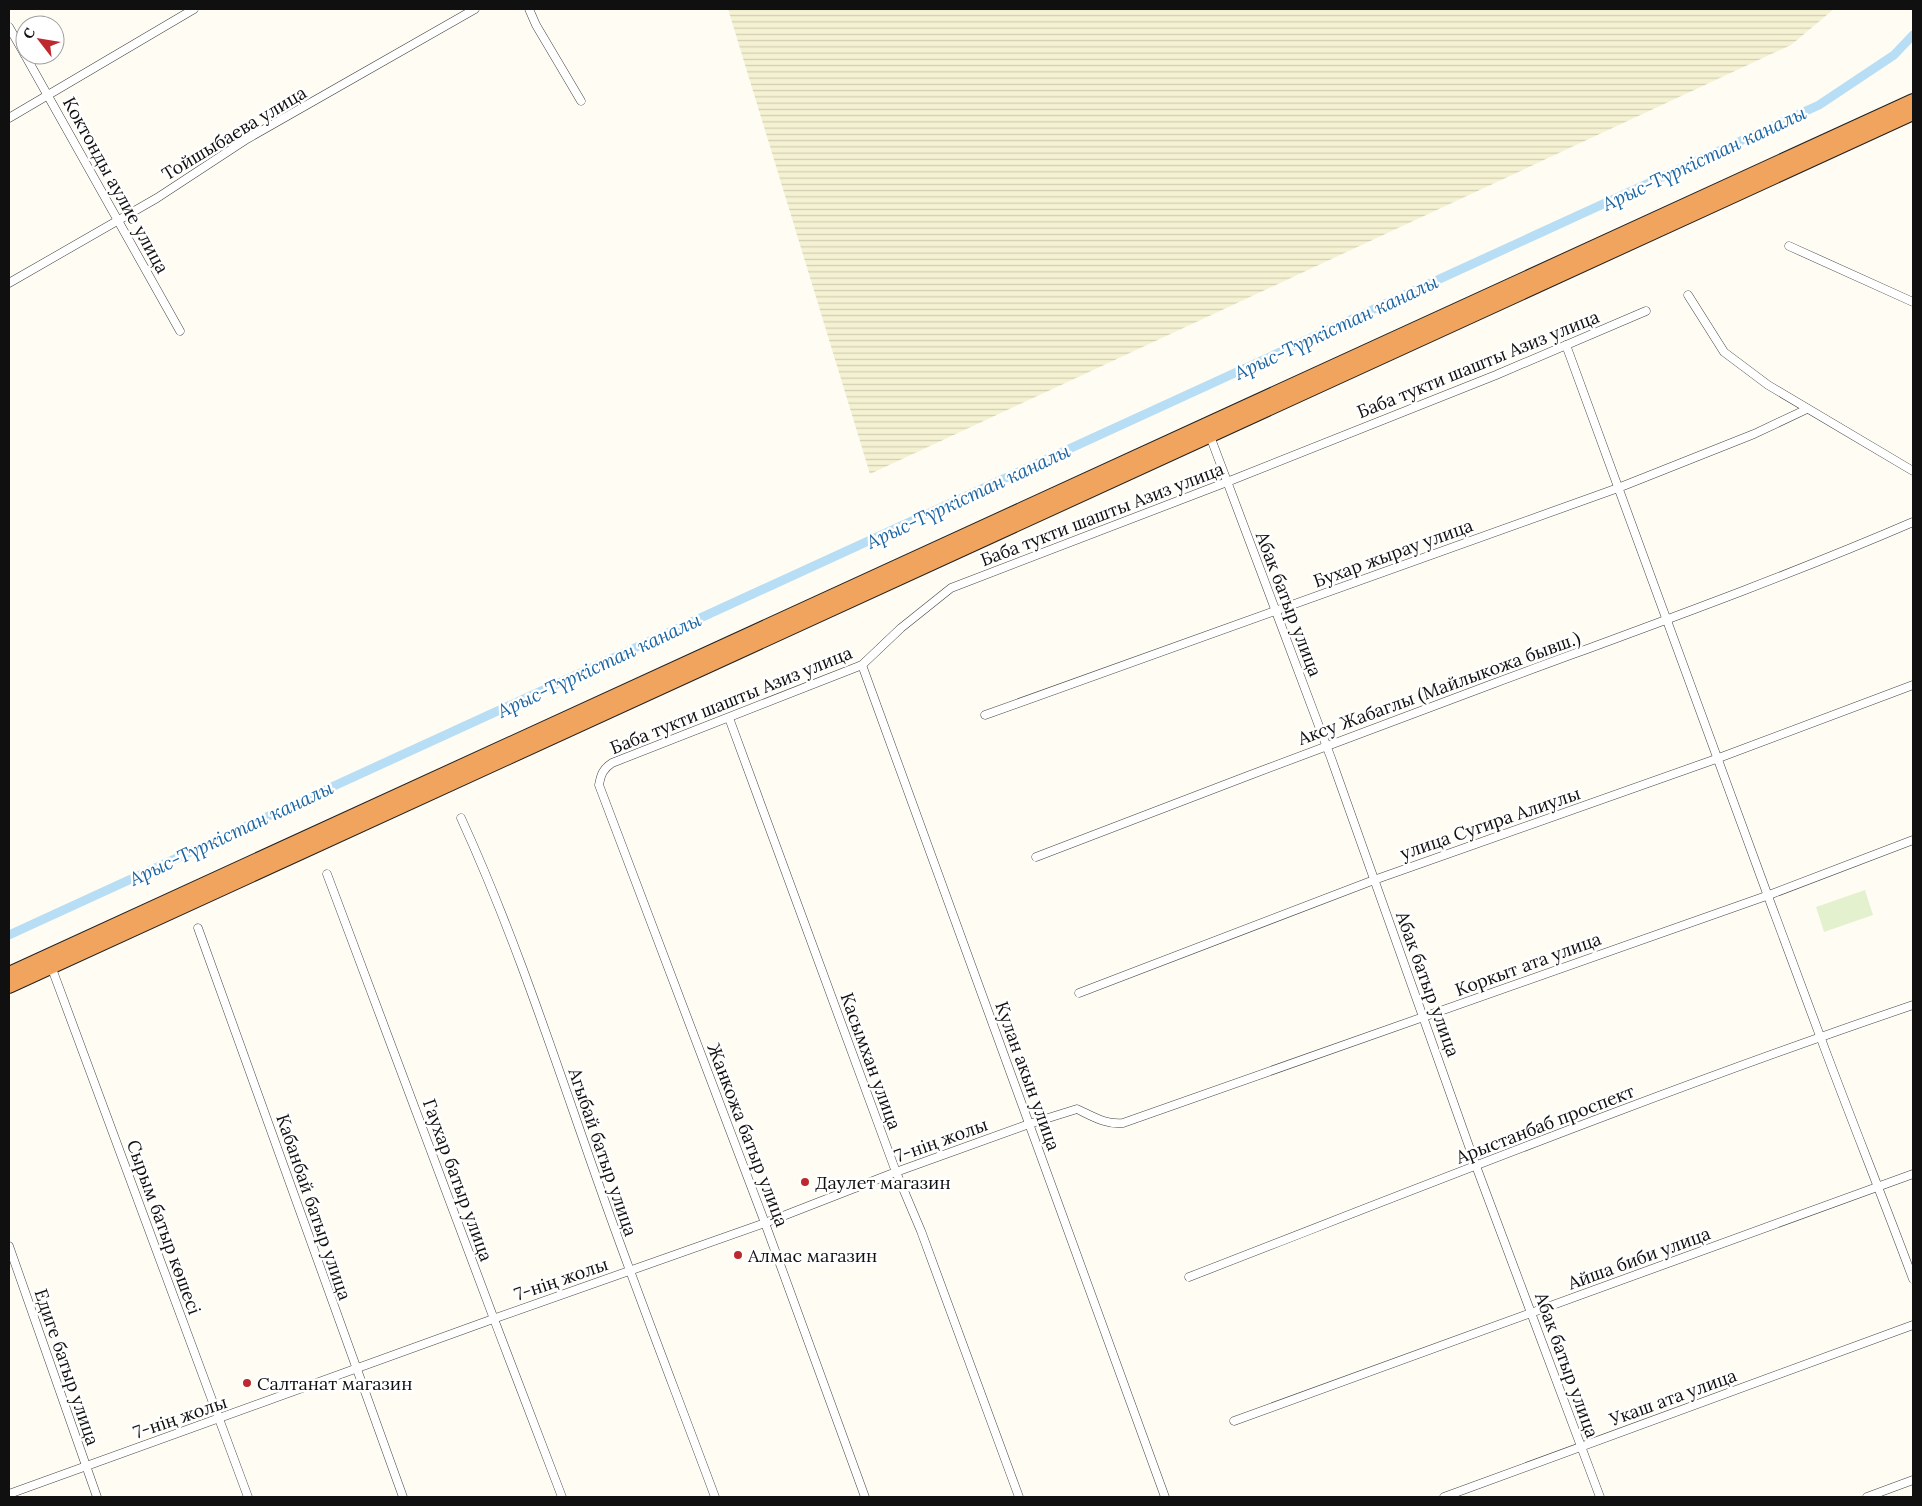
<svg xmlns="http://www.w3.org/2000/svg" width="1922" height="1506" viewBox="0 0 1922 1506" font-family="Lora,serif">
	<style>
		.farmland { fill: url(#farmland-rules) }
		.pitch { fill: #e4f1ce }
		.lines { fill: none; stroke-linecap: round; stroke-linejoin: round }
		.canal { stroke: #b8def5; stroke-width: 9 }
		.street-casing { stroke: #434343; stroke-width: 9 }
		.highway-casing { stroke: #212121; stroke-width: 16 }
		.street { stroke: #fff; stroke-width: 8 }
		.highway { stroke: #f1a45e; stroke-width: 14 }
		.poi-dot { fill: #be292e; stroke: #fff; stroke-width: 2 }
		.labels { text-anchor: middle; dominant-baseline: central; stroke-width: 5; stroke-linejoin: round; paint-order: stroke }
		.street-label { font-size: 18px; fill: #101010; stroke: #fff }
		.poi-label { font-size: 18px; fill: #101010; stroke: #fff; text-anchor: start }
		.water-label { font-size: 19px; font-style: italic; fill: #1a64a1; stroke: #fff }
	</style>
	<defs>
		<pattern id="farmland-rules" width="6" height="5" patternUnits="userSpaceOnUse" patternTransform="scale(1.25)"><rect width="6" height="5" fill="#f5f2d3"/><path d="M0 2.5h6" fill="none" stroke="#d1ceb4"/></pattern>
	</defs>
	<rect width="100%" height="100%" fill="#fffdf3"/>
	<polygon class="farmland" points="728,9 1834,9 1791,45 870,474"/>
	<polygon class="pitch" points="1865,890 1873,915 1824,932 1816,907"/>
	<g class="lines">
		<polyline class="canal" points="9,935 1819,105 1894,55 1913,35"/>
		<g class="street-casing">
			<g id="street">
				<polyline points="529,9 536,25 581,101"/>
				<polyline points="9,27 25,55"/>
				<polyline points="25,55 180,331"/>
				<polyline points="9,118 194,9"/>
				<polyline points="1789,246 1913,302"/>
				<polyline points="9,283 157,198 247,139 475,9"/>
				<polyline points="1688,295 1724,352 1768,385 1913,471"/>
				<path d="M1566,345C1650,575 1734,806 1820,1036C1850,1117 1883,1198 1913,1279"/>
				<polyline points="1210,436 1331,758 1476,1166 1600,1497"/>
				<polyline points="862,665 1165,1497"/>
				<polyline points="985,715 1618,488 1754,434 1807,409"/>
				<polyline points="729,718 896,1172 921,1231 1019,1497"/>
				<path d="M461,818C515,936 555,1060 598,1182C635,1288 676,1392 715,1497"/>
				<path d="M1036,857C1189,798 1341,740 1495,683C1635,631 1776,581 1913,522"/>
				<path d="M327,874C405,1082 482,1290 562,1497"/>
				<polyline points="198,928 403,1497"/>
				<polyline points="51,966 248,1497"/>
				<polyline points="1079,993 1374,880 1716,759 1913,685"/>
				<polyline points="9,1246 97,1497"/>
				<path d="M1189,1277C1429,1184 1669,1088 1913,1005"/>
				<polyline points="1234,1421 1913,1174"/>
				<path d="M9,1494L493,1319L765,1223L896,1172L1029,1124L1077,1109C1092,1116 1106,1125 1123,1123L1769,895L1913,840"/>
				<path d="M865,1497L765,1223L599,785C601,774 603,769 612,763L862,665L901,628L951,588L1227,482L1496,375L1646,311"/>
				<polyline points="1444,1497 1913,1325"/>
				<polyline points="1867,1497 1913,1480"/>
			</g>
		</g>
		<g class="highway-casing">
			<g id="highway">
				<polyline points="9,974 1913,101"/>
				<polyline points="9,986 1913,113"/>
			</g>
		</g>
		<use href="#street" class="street"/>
		<use href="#highway" class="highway"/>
	</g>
	<g class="poi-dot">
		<circle cx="805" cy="1182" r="5"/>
		<circle cx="738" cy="1255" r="5"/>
		<circle cx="247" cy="1383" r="5"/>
	</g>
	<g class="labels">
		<g class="street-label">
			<text transform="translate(234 133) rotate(-31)">Тойшыбаева улица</text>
			<text transform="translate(116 185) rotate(61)">Коктонды аулие улица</text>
			<text transform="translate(1478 364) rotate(-22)">Баба тукти шашты Азиз улица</text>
			<text transform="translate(1102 514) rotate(-21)">Баба тукти шашты Азиз улица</text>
			<text transform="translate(1393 553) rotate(-20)">Бухар жырау улица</text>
			<text transform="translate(1289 604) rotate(69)">Абак батыр улица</text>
			<text transform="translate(1439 688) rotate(-20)">Аксу Жабаглы (Майлыкожа бывш.)</text>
			<text transform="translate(731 700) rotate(-22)">Баба тукти шашты Азиз улица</text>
			<text transform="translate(1490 823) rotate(-19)">улица Сугира Алиулы</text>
			<text transform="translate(1528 964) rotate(-20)">Коркыт ата улица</text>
			<text transform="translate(1428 984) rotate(70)">Абак батыр улица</text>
			<text transform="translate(871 1061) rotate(70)">Касымхан улица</text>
			<text transform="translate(1028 1076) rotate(70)">Кулан акын улица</text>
			<text transform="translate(1545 1124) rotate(-21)">Арыстанбаб проспект</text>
			<text transform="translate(748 1135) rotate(69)">Жанкожа батыр улица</text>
			<text transform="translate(941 1140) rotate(-20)">7-нің жолы</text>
			<text transform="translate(603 1152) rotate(71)">Агыбай батыр улица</text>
			<text transform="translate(458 1180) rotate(70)">Гаухар батыр улица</text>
			<text transform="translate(314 1207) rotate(71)">Кабанбай батыр улица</text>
			<text transform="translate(164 1227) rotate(70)">Сырым батыр көшесі</text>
			<text transform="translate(1639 1258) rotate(-20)">Айша биби улица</text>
			<text transform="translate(561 1279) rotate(-19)">7-нің жолы</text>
			<text transform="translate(1567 1365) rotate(70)">Абак батыр улица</text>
			<text transform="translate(67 1367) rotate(71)">Едиге батыр улица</text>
			<text transform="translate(1673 1397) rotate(-20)">Укаш ата улица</text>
			<text transform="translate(180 1417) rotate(-19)">7-нің жолы</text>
		</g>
		<g class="poi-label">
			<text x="815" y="1182">Даулет магазин</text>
			<text x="748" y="1255">Алмас магазин</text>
			<text x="257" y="1383">Салтанат магазин</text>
		</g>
		<g class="water-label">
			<text transform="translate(1704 158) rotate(-25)">Арыс-Түркістан каналы</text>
			<text transform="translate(1336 327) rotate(-25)">Арыс-Түркістан каналы</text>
			<text transform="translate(968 496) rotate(-25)">Арыс-Түркістан каналы</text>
			<text transform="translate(599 665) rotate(-25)">Арыс-Түркістан каналы</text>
			<text transform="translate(231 833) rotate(-25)">Арыс-Түркістан каналы</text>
		</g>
	</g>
	<rect width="1922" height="1506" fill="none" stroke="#101010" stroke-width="20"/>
	<g transform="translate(40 40) rotate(301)"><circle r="24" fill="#ffffff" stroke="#9f9f9f"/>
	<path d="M0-4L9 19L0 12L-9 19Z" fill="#be292e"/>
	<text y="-8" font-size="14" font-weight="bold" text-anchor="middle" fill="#101010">С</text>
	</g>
</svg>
